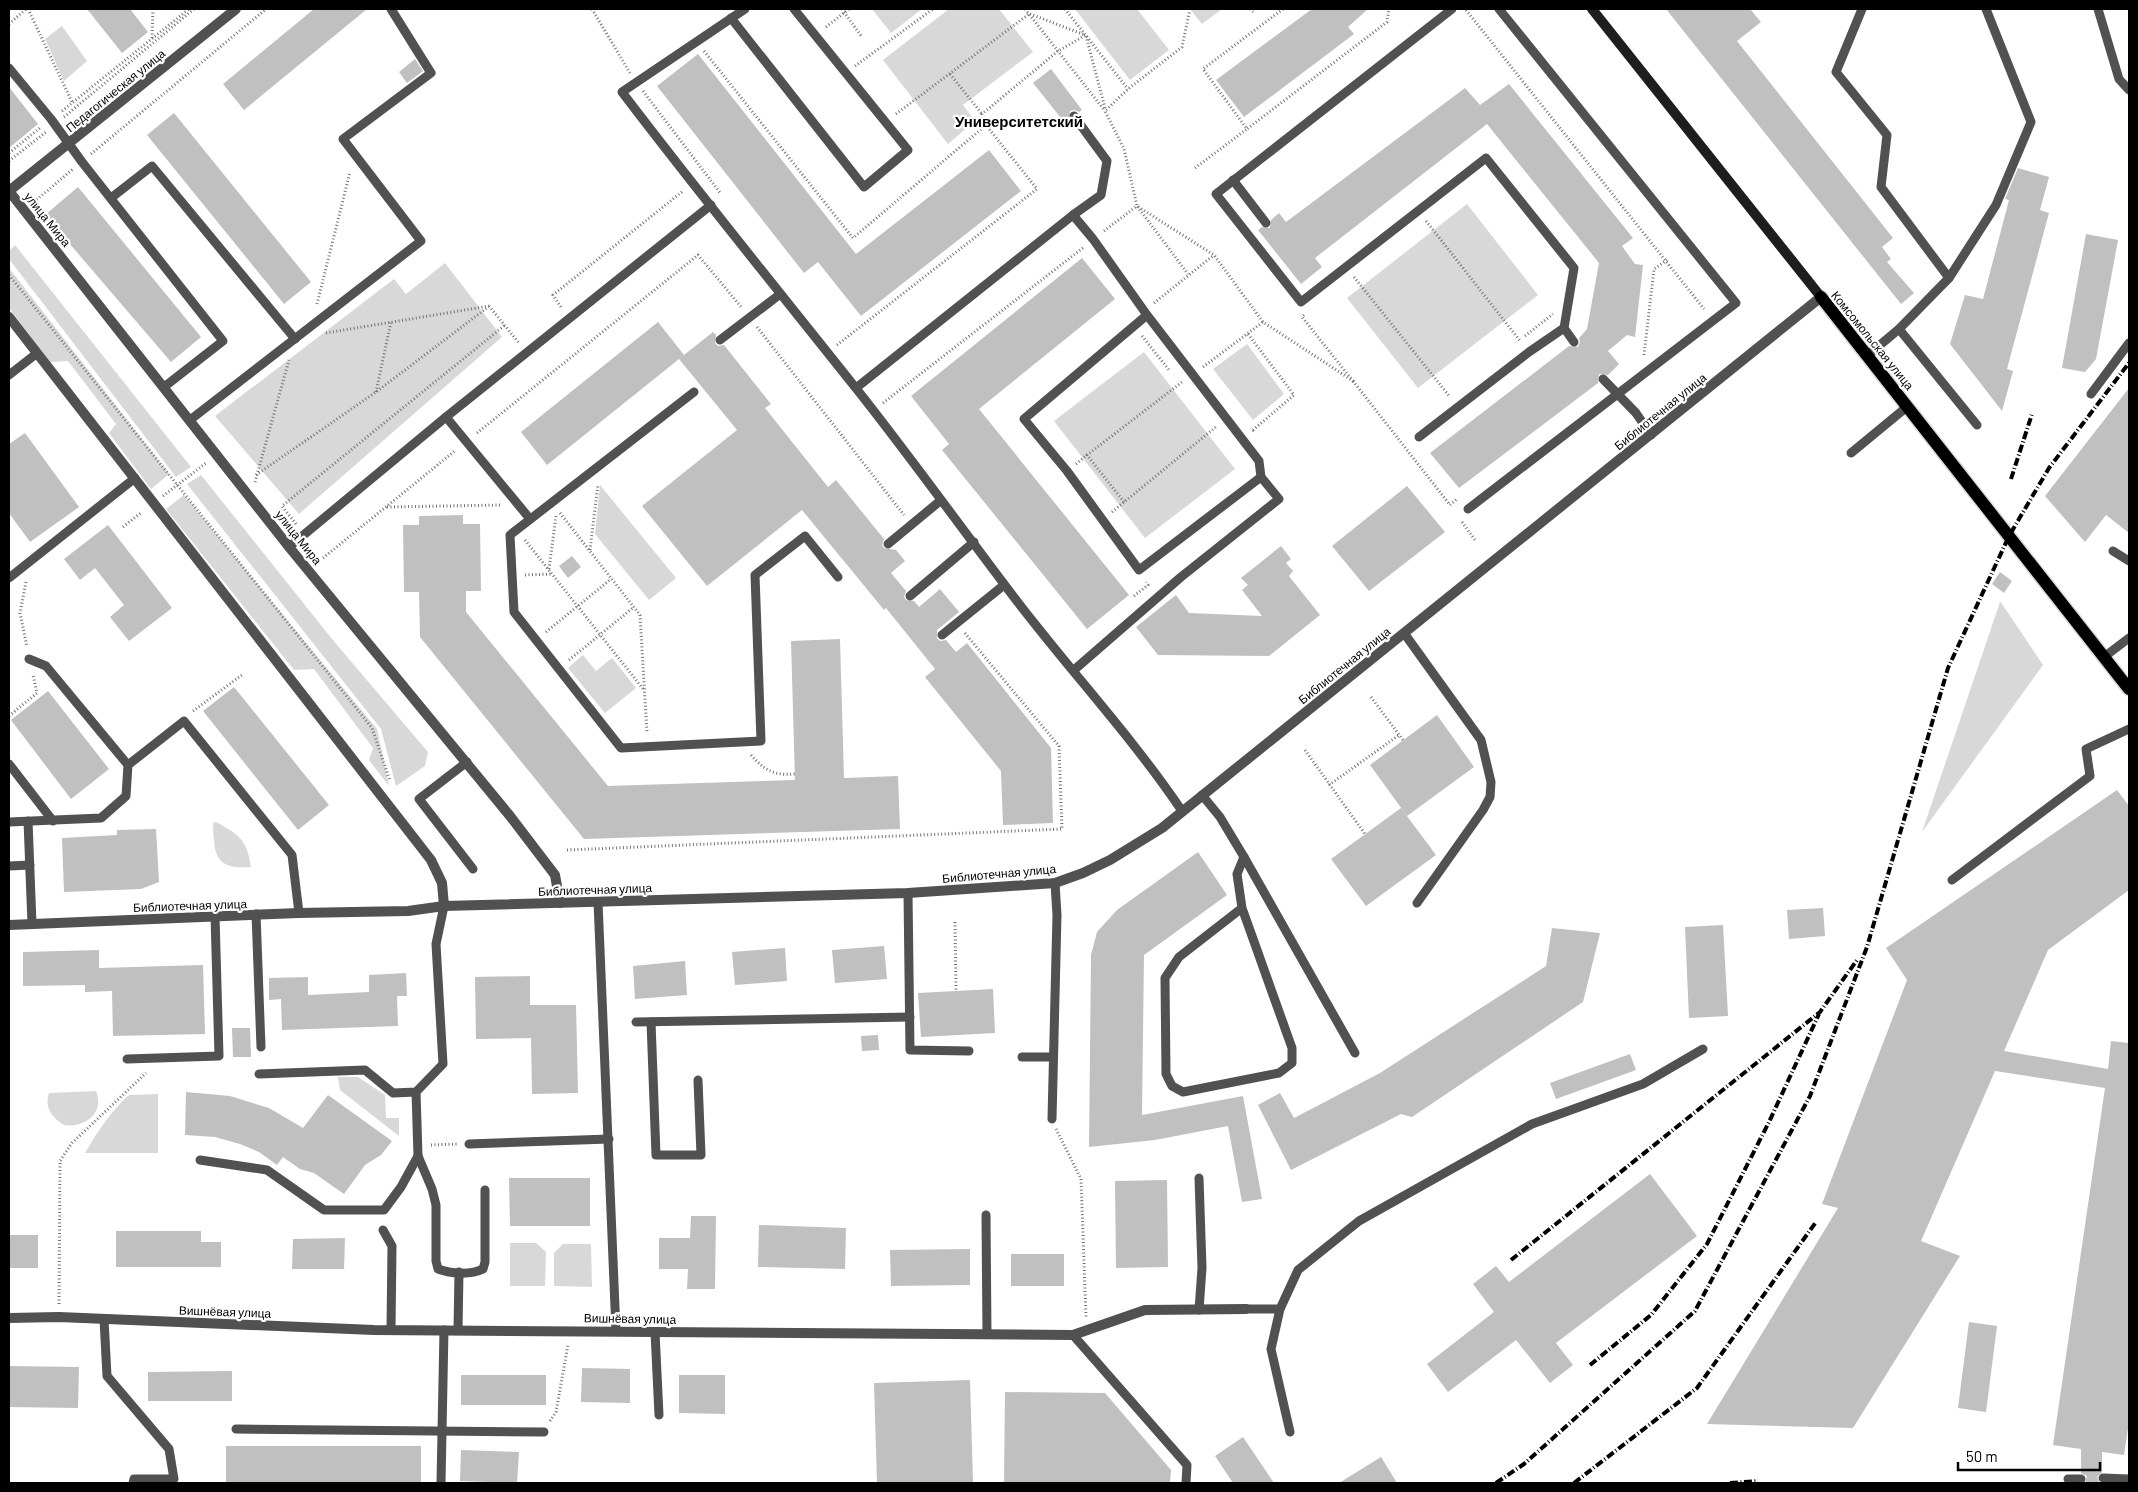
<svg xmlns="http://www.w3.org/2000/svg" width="2138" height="1492" viewBox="0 0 2138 1492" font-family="Barlow,sans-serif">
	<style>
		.green { fill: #d8d8d8 }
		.building { fill: #c0c0c0 }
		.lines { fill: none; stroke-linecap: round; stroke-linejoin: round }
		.primary-casing { stroke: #dbdbdb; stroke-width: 15 }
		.path { stroke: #737373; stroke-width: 3; stroke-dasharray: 1 2.5; stroke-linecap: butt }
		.service { stroke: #515151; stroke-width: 9 }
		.minor { stroke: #515151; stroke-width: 10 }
		.tertiary { stroke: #515151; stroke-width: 10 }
		.secondary { stroke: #1e1e1e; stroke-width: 10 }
		.primary { stroke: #000; stroke-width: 12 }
		.rail { stroke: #000; stroke-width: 4; stroke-dasharray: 8 2.5 1 2.5; stroke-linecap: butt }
		.labels { text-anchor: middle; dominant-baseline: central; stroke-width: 4.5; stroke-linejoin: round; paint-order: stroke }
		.street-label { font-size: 12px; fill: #000; stroke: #fff }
		.quarter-label { font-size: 15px; font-weight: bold; fill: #000; stroke: #fff }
	</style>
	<rect width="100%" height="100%" fill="#fff"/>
	<g class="green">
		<polygon points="872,9 922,9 891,33"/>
		<polygon points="949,9 999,9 1033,52 963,105 975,121 948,144 883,60"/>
		<polygon points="1075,9 1137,9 1169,50 1130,80"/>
		<polygon points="1190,9 1222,9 1202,24"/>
		<polygon points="62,26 87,61 64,81 45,39"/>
		<polygon points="1467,204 1538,295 1418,388 1347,298"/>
		<polygon points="15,245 191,467 176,477 9,259 9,251"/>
		<polygon points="445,263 502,337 299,514 215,416 394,279 406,294"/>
		<polygon points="9,268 169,474 151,489 109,433 116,424 68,361 50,362 9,308"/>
		<polygon points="1247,344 1284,394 1253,420 1213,369"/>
		<polygon points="1144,352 1235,469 1145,538 1054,421"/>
		<polygon points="201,475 332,639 428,752 425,766 396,786 381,729 187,484"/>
		<polygon points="600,485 676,578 649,600 595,534"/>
		<polygon points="184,495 377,729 389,786 369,760 373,748 314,669 294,670 166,509"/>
		<polygon points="2000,601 2043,665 1922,832 2000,602"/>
		<polygon points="583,655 596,671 612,658 636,688 605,713 568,668"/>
		<path d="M216,822C239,835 247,839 251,867C215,870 214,855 213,823Z"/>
		<polygon points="338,1077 358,1077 385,1095 386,1118 399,1118 399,1136 340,1090"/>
		<path d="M96,1091C105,1113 85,1128 64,1125C52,1118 44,1107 49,1093Z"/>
		<path d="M158,1094V1153H85C98,1131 110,1112 129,1095Z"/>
		<polygon points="510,1243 536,1243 546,1252 545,1286 510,1286"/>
		<polygon points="563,1244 591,1244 592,1287 554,1286 554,1253"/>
	</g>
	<g class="building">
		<polygon points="87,9 130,9 148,32 122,53"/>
		<polygon points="314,9 367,9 244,110 223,84"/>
		<polygon points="1312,9 1368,9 1348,27 1354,34 1244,117 1216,80"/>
		<polygon points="1666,9 1750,9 1761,22 1737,41 1893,238 1882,247 1891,259 1887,262 1914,293 1901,304"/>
		<polygon points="698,54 856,254 989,150 1021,191 861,316 818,262 804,273 657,86"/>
		<polygon points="415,59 423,71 407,83 399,72"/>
		<polygon points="1051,69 1082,110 1079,112 1074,110 1070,111 1069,120 1065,123 1033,83"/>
		<polygon points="1509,84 1633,238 1622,246 1635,264 1643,265 1635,337 1627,335 1608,351 1619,364 1608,375 1599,374 1598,383 1459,488 1430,453 1569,346 1578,347 1580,342 1579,338 1587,329 1599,263 1487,124 1315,258 1322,267 1301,284 1258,230 1262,227 1270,228 1271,220 1279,213 1286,222 1465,88 1480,105"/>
		<polygon points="9,87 38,124 9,148"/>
		<polygon points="174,113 311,282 284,304 147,135"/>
		<polygon points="2018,168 2049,177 2040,210 2049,213 2007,369 2013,371 2002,411 1950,344 1965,295 1983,299 2009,200 2005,199"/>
		<polygon points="78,187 201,337 171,362 45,215"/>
		<polygon points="2086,234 2118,240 2096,359 2085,372 2062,368"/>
		<polygon points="1082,258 1115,299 979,409 1129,595 1087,629 942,450 949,444 911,396"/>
		<polygon points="658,322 684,355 547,465 521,432"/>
		<polygon points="713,332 716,335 715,343 718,346 724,345 771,404 765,408 828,487 836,480 884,539 882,545 884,548 896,550 905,561 891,573 906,591 904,597 906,600 914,601 919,607 940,589 959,612 937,630 937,638 940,641 946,640 956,652 967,643 1051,748 1053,823 1003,825 1001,771 925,677 935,669 886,608 884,610 802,510 707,586 642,506 737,430 679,359"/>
		<polygon points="2129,388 2129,533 2106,515 2085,542 2045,496"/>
		<polygon points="25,433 79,507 30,542 9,513 9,444"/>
		<polygon points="1407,486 1445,532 1369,591 1332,546"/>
		<polygon points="463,515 463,524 480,524 481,591 466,591 466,612 608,786 795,780 791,641 840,639 844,778 898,776 900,829 584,839 420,637 419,592 404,592 403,525 419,525 419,516"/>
		<polygon points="108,525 172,608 129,641 110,617 124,605 95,568 80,580 64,559"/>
		<polygon points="1281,546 1291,559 1286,563 1293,571 1289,576 1320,615 1269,656 1158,655 1136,627 1176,595 1189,613 1262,616 1242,590 1248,585 1241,578"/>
		<polygon points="572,556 581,567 568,578 559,566"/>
		<polygon points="2000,572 2012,581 2004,593 1992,584"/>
		<polygon points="234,687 329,805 298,830 203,711"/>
		<polygon points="48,691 109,769 71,799 11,720"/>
		<polygon points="1437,715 1474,767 1407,816 1370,765"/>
		<polygon points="2117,790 2129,806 2129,890 2048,950 2004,1051 2108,1069 2111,1041 2129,1043 2129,1422 2124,1455 2102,1452 2102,1472 2097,1477 2100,1483 2085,1483 2087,1476 2081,1473 2081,1449 2053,1445 2105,1088 1995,1071 1921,1241 1960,1256 1853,1428 1707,1424 1838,1208 1822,1204 1907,980 1886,948"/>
		<polygon points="1401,808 1436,855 1366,906 1331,859"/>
		<polygon points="156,829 159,882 141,889 64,892 62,838 117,835 117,830"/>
		<polygon points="1198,852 1227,895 1144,955 1142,1115 1243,1096 1262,1199 1242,1202 1228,1126 1155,1140 1089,1147 1091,955 1097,932 1117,910"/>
		<polygon points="1823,908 1825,936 1789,939 1787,910"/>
		<polygon points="1723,925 1728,1016 1689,1018 1685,927"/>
		<polygon points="1552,928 1600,933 1583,1002 1412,1117 1401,1114 1291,1170 1258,1105 1280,1093 1294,1118 1380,1073 1546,966"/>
		<polygon points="884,946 887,979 835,983 832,950"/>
		<polygon points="785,948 787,981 735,985 732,952"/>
		<polygon points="99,950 99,968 203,965 205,1034 113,1036 112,991 85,992 85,985 23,986 23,952"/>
		<polygon points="685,961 687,995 635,999 633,966"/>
		<polygon points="406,973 407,996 397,996 398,1026 282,1030 281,999 269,1000 269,978 308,977 308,995 369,992 369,975"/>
		<polygon points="530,976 530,1005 576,1005 578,1093 532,1094 531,1038 476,1039 475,977"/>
		<polygon points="993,989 995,1033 921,1037 918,993"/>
		<polygon points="232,1028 250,1028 251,1057 233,1057"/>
		<polygon points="878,1035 879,1050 862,1051 861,1036"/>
		<polygon points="1630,1054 1636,1070 1556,1099 1550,1083"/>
		<polygon points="186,1092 230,1096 269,1108 303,1128 328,1095 392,1141 381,1155 365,1165 344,1194 314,1173 300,1169 283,1157 277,1165 259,1152 240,1144 215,1137 185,1135"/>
		<polygon points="1650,1174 1697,1236 1556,1343 1573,1365 1550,1383 1516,1340 1448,1392 1427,1364 1494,1312 1473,1284 1496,1266 1509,1282"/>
		<polygon points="509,1178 590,1178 590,1226 510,1226"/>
		<polygon points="1167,1180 1168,1267 1116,1268 1115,1181"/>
		<polygon points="691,1216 716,1216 715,1289 687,1289 688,1269 659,1269 659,1238 690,1238"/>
		<polygon points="759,1225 846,1228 845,1269 758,1267"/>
		<polygon points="116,1231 201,1231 201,1242 221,1242 221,1267 116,1267"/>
		<rect x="9" y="1235" width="29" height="33"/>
		<polygon points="345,1238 344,1269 292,1269 293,1239"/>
		<polygon points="970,1249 970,1285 891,1286 890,1250"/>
		<rect x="1011" y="1254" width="53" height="32"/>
		<polygon points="1969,1322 1997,1326 1986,1412 1958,1408"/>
		<polygon points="9,1366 79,1367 78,1408 9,1407"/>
		<polygon points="582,1368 630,1369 630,1403 581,1402"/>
		<polygon points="232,1371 232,1401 148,1401 148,1372"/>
		<rect x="461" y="1375" width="85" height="30"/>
		<polygon points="679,1375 725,1375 725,1414 679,1413"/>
		<polygon points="970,1380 973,1483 877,1483 874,1383"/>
		<polygon points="1005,1392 1105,1393 1171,1470 1170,1483 1004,1483"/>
		<polygon points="1243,1437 1274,1483 1233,1483 1215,1456"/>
		<rect x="226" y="1446" width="195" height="37"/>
		<polygon points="461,1450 519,1452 517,1483 460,1481"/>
		<polygon points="1381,1457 1397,1483 1339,1483"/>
	</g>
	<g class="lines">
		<g class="primary-casing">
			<polyline id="primary" points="1821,297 2129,689"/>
		</g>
		<g class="path">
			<polyline points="28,9 72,102"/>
			<polyline points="592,9 630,73"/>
			<polyline points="1025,9 1105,111"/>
			<polyline points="1065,9 1128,89"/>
			<polyline points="1190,9 1182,47 1128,89 1105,111 1124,149 1137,206 1214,255 1263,322 1353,381 1302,317 1304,315"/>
			<polyline points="1250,9 1253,12"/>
			<polyline points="1283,9 1203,69 1247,129 1387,22 1389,9"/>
			<polyline points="1466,10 1704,309"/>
			<polyline points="844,12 862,37"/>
			<polyline points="1030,14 1085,35"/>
			<polyline points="9,24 26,9"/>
			<polyline points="826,27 849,9"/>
			<polyline points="1086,36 1105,108"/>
			<polyline points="152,38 153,9"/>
			<polyline points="704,51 853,238 986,125"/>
			<polyline points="855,66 933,9"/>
			<polyline points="950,74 982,114"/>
			<polyline points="643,91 721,194"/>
			<polyline points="62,111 189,9"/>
			<polyline points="896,114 1029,14"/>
			<polyline points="64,117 194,9"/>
			<polyline points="9,153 41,127"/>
			<polyline points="91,154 266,9"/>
			<polyline points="9,161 46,132"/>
			<polyline points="1195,168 1247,129"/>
			<polyline points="34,202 73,169"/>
			<polyline points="1426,221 1521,342"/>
			<polyline points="1104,231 1137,206 1188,274"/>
			<polyline points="9,275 372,728 390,781"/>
			<polyline points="1354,277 1450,397"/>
			<polyline points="1154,303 1214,255"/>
			<polyline points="317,304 350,172"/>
			<polyline points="489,306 519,343"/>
			<polyline points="561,307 553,295 683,191"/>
			<polyline points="757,327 904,515"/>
			<polyline points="326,333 489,306"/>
			<polyline points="1248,334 1294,395 1253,430 1251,428"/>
			<polyline points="1142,336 1169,370"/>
			<polyline points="1525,336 1553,314"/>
			<polyline points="837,345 1037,189 986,125 982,114 1058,51 1086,35"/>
			<polyline points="1644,355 1654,269 1667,260"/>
			<polyline points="1203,367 1263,322"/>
			<polyline points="1353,381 1450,505 1457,499"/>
			<polyline points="376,392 391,322"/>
			<polyline points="883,403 1084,247"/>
			<polyline points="477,433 698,255 742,308"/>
			<polyline points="1076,464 1087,455"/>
			<polyline points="256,475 376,392 488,307"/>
			<polyline points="255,482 289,360"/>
			<polyline points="163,496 206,463"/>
			<polyline points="1124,502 1087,455 1182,382"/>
			<polyline points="387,507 501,505"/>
			<polyline points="1112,512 1217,426"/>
			<polyline points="560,513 640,615 647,733"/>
			<polyline points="1462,522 1475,540"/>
			<polyline points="296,524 282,506 505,325"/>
			<polyline points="123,527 142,512"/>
			<polyline points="525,540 644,690"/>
			<polyline points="590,550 598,484"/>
			<polyline points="323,558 456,450"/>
			<polyline points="549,569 556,516"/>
			<polyline points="525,575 551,574"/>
			<polyline points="26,582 20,613 27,647"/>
			<polyline points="1134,596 1148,585 1146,582"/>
			<polyline points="546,632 611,579"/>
			<polyline points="569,660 634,607"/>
			<polyline points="1371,697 1403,740"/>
			<polyline points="193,711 242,675"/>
			<polyline points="9,716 37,693 33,675"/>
			<polyline points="1305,750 1365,834"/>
			<path d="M751,755C764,770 775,776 795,774"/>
			<polyline points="1329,785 1399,735"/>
			<polyline points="567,850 1062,829 1059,746 964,632"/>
			<polyline points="955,922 956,991"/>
			<polyline points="1056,1129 1081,1179 1086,1317"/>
			<polyline points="431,1145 457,1144"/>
			<polyline points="59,1304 60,1161 72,1143 146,1073"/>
			<polyline points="550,1421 556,1412 568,1345"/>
		</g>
		<g class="service">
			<path d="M745,9L622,92C698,192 777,289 855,387C906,451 954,518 1004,584C1061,661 1128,731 1182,811"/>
			<polyline points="1862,9 1836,72 1887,135 1881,187 1949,278"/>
			<polyline points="2098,9 2119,79 2129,90"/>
			<polyline points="731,18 864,187 908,150 794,9"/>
			<polyline points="9,68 51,119 82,162 223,341 164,387"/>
			<polyline points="1233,180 1266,223"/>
			<polyline points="111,198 152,166 295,339"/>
			<polyline points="1073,215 1093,239 1147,315 1259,461 1261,477 1139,570 1067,471 1024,419 1147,315"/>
			<polyline points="1564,328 1574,342"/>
			<polyline points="1899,329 1977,425"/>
			<polyline points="720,340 779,295"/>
			<polyline points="1868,355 1899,329 1949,278 1996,205 2031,122 1986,9"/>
			<polyline points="9,375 36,354"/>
			<polyline points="1603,379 1636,413 1651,435"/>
			<polyline points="856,388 1073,215 1101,195 1107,161 1074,116"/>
			<polyline points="694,392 510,535 514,612 621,748 761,741 755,575 805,536 838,577"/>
			<polyline points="2091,394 2129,343"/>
			<polyline points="446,417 530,519"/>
			<polyline points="190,420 421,241 343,139 431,73 391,9"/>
			<polyline points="1419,437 1529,352 1564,328 1574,268 1486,158 1301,302 1216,194 1452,9"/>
			<polyline points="1851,453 1908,406"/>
			<polyline points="1468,509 1736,303 1499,9"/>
			<polyline points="888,544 940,501"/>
			<polyline points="289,547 446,417 711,205"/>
			<polyline points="2113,551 2129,561"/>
			<polyline points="9,578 135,478"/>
			<polyline points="910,596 974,542"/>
			<polyline points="1404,633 1481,740 1491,782 1490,797 1483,810 1417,903"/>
			<polyline points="942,635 1004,585"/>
			<polyline points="2104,657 2129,638"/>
			<polyline points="29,659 46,666 128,765"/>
			<polyline points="1074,670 1181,577 1279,499 1261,477"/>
			<polyline points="467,762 419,799 473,869"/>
			<polyline points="9,764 53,821"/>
			<polyline points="1202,795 1220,817 1244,857 1355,1053"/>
			<polyline points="28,821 32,924"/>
			<polyline points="9,822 101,818 126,796 128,765 184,721 292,855 299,913"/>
			<polyline points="9,866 30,865"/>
			<polyline points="1952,880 2090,776 2086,749 2129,729"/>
			<polyline points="908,893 910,1050 969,1051"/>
			<polyline points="598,902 616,1331"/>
			<polyline points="1242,908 1179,957 1165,978 1166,1074 1172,1086 1183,1092 1279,1073 1292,1063 1292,1048 1242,908 1237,874 1244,857"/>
			<polyline points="256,914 261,1047"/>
			<polyline points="636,1022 910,1017"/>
			<polyline points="651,1022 656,1155 701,1155 698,1080"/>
			<polyline points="1022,1057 1053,1057"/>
			<polyline points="127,1059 219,1056 215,916"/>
			<polyline points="259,1074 365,1070 393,1093 416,1092 443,1064 436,944 444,906"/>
			<path d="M416,1092L418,1156L432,1189L436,1205V1261L438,1269C451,1274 471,1275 483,1269L485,1262V1190"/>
			<polyline points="1052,1119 1057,915 1055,883"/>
			<polyline points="469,1144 609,1139"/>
			<polyline points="200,1160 267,1170 324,1210 384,1210 401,1187 418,1156"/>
			<polyline points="1199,1178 1202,1268 1199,1310"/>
			<polyline points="986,1215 987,1334"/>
			<polyline points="383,1230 392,1246 391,1330"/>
			<polyline points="1246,1309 1280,1309"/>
			<polyline points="104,1319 107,1376 169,1449 174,1479 134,1479 133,1483"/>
			<polyline points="458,1330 459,1272"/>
			<polyline points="655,1332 659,1415"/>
			<polyline points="1073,1335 1187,1465 1186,1483"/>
			<polyline points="236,1429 544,1432"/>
			<polyline points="1290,1432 1271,1349 1280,1309 1298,1270 1359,1221 1532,1124 1643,1084 1703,1049"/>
			<polyline points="2103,1478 2129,1479"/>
			<polyline points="2068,1479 2081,1479"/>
			<polyline points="441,1483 444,1330"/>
		</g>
		<g class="minor">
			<polyline points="9,191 236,9"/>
			<polyline points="9,925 299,913 408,911 444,906"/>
			<polyline points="9,1318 59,1317 374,1330 1073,1335 1145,1310 1246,1309"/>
		</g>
		<g class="tertiary">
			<polyline points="9,191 289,547 510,816 555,875 560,903"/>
			<polyline points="9,317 431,860 442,883 444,906 908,893 1055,883 1083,873 1110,860 1162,828 1821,297"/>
		</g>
		<polyline class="secondary" points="1592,9 1821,297"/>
		<use href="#primary" class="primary"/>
		<g class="rail">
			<polyline points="2011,479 2032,414"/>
			<polyline points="1511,1260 1820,1012 1857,960"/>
			<polyline points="1590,1365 1651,1315 1707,1244 1769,1122 1819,1014"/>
			<polyline points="1496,1483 1524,1464 1695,1311 1810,1096 1867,947 1948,668 2009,536 2049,468 2129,363"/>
			<polyline points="1574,1483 1697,1388 1816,1222"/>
			<polyline points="1730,1483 1758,1481"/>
		</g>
	</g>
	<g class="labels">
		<g class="street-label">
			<text transform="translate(115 90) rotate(-39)">Педагогическая улица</text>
			<text transform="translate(48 219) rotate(51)">улица Мира</text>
			<text transform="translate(1873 340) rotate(51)">Комсомольская улица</text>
			<text transform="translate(1660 411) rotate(-39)">Библиотечная улица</text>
			<text transform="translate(299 537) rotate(51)">улица Мира</text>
			<text transform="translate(1344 665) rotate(-39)">Библиотечная улица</text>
			<text transform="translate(999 873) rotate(-5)">Библиотечная улица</text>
			<text transform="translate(595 889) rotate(-2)">Библиотечная улица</text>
			<text transform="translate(190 905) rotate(-2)">Библиотечная улица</text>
			<text transform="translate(225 1311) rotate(2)">Вишнёвая улица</text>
			<text transform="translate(630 1318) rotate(1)">Вишнёвая улица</text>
		</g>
		<g class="quarter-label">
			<text x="1019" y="121">Университетский</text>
		</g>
	</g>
	<rect width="2138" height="1492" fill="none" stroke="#000000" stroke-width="20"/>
	<path d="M1958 1462v8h142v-8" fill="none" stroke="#000000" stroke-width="2.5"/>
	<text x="1966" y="1462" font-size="15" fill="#000000" stroke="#ffffff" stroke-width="4" paint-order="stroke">50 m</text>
</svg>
